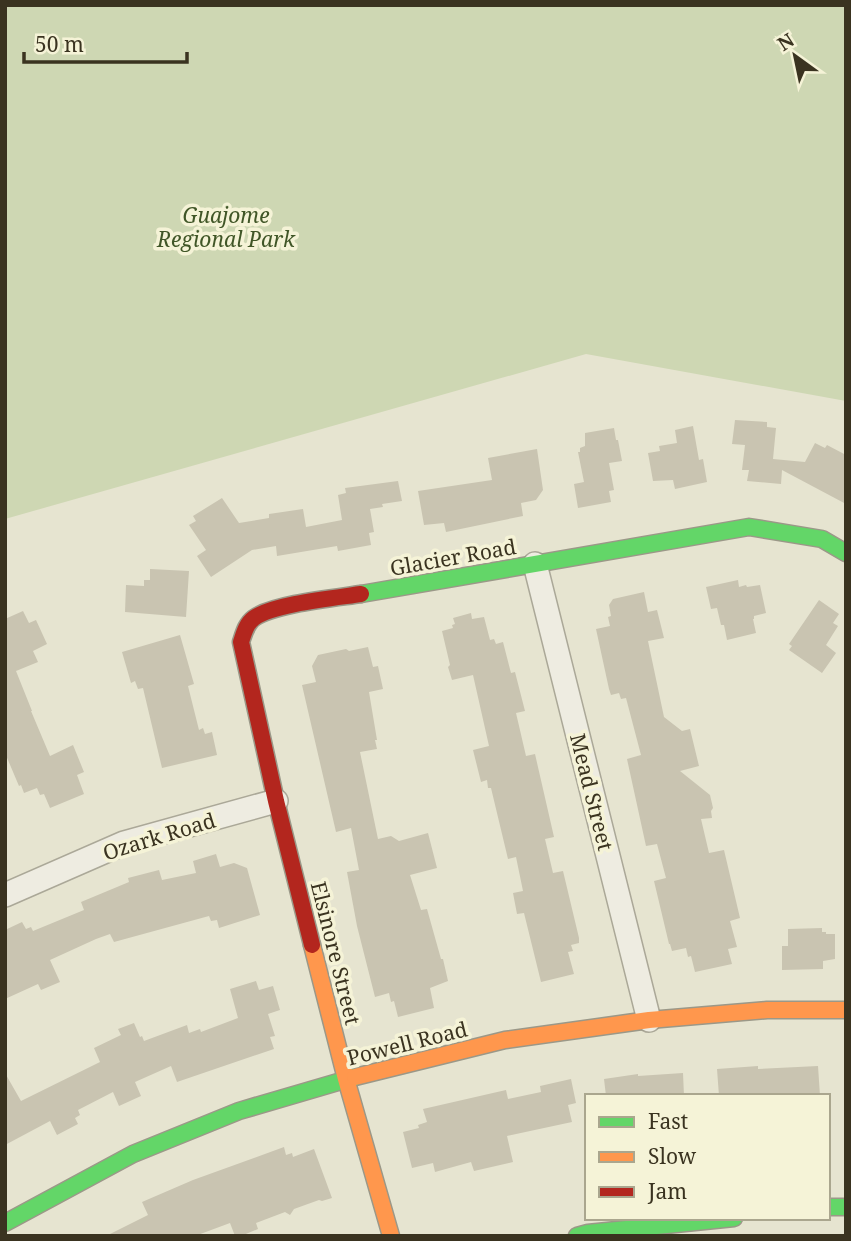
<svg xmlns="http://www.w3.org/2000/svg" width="851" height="1241" viewBox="0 0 851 1241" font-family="'Noto Serif',serif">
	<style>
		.green { fill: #ced7b3 }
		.building { fill: #c9c4b1 }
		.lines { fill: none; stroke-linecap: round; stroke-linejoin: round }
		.street-casing { stroke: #aba898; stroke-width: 26 }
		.fast-casing { stroke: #9b9888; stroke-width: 19 }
		.slow-casing { stroke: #9b9888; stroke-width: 19 }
		.jam-casing { stroke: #9b9888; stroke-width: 19 }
		.street { stroke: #eeece1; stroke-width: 23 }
		.fast { stroke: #63d668; stroke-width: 16 }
		.slow { stroke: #ff974d; stroke-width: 16 }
		.jam { stroke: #b3261e; stroke-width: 16 }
		.labels { text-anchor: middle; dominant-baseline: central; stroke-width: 7; stroke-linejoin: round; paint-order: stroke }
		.park-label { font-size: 21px; font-style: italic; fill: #405627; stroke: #f5f3d7 }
		.street-label { font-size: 21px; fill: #3a3320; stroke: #f5f3d7 }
	</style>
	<rect width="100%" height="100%" fill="#e6e4d0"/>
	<polygon class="green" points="5,5 846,5 846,401 586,354 5,519"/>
	<g class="building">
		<polygon points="735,420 767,422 767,427 776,428 773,459 805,462 815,443 825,448 827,445 846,455 846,504 782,470 781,484 747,481 749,470 742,470 745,445 732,444"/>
		<polygon points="693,426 699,460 703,459 707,482 675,489 673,480 653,481 648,453 660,451 659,446 677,443 675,430"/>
		<polygon points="614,428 616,440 618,440 622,461 609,463 614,490 609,491 611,502 578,508 574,484 584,482 578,452 580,452 580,448 585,446 585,433"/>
		<polygon points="537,449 543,490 536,500 521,503 523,516 446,532 444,523 424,525 418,491 492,480 488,458"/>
		<polygon points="398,481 402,501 382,504 383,507 370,509 374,532 369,533 371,545 338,551 337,546 277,556 276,546 252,550 211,577 197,556 206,550 189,525 196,521 193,516 222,498 239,523 269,518 269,514 303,509 306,527 342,520 338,495 346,493 345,488"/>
		<polygon points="150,569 189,571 186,617 125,612 126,585 144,586 144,580 150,580"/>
		<polygon points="738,580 739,587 746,585 747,587 760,585 766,613 754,616 754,619 753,619 756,633 727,640 724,625 721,625 717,608 711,609 706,587"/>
		<polygon points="644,592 648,612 657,610 664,638 648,641 664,717 682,731 690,729 699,766 680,771 710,795 713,808 711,811 712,818 701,819 709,853 724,850 740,918 730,921 737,947 728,949 732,964 695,972 691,956 688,957 686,948 672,951 670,944 669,944 654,881 666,878 657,844 646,846 627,759 641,755 626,698 621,699 619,693 611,695 609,689 596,629 610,626 608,617 611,616 609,605 613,599"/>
		<polygon points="819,600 839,614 833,623 838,626 826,645 836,653 822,673 789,650 792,646 789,644"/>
		<polygon points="23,611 29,623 36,620 47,644 33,651 38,662 16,671 32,711 31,711 50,756 73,745 84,772 77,775 84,794 50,808 44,794 40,795 37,788 24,793 21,785 19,786 5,753 5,619"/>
		<polygon points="471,613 472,619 484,617 490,640 494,639 496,644 503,642 511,673 515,672 525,711 516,713 526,756 535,754 554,837 545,839 553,873 563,871 579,938 579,943 571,945 573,951 568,952 574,974 541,982 524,913 517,914 513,893 523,891 516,857 508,859 491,788 488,788 487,780 481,782 473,750 489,746 473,675 452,680 448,667 450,665 442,631 453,628 452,625 455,624 453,618"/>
		<polygon points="180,635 194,684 188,686 199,730 203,728 205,734 212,732 217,755 162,768 143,688 138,689 135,681 131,683 122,652"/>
		<polygon points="368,647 373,667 378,666 383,689 369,692 377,740 375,740 377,749 360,752 378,839 391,836 399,841 428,833 437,868 410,875 421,910 427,909 441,959 443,959 448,981 430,988 434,1008 398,1017 394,1001 391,1002 389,993 375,997 357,926 347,872 359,870 351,828 336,832 302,685 316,682 312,666 318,655 346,649 349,651"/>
		<polygon points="216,854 220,867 234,863 247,868 260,915 219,928 217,920 211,921 209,916 114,942 110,934 96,939 50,960 60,982 41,990 38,984 5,999 5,930 22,922 26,929 31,927 33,931 84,910 81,902 129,882 128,878 159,870 162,880 196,873 193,861"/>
		<polygon points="822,928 822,932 826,932 826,934 835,934 835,959 823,961 823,969 782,970 782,946 788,946 788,929"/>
		<polygon points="256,981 259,990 273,986 280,1010 268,1014 275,1036 270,1037 274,1049 177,1082 171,1066 135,1082 141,1096 119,1106 113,1092 78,1110 80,1115 75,1118 78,1124 57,1135 50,1121 5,1145 5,1073 21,1101 100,1062 94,1048 121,1035 118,1029 134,1023 140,1037 142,1036 144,1041 187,1025 189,1033 200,1029 201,1032 238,1018 230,989"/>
		<polygon points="758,1066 758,1069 818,1066 820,1096 719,1096 717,1069"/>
		<polygon points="683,1073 684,1096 606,1096 604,1079 638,1074 638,1076"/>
		<polygon points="571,1079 576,1103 568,1105 572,1122 507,1136 513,1162 474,1171 471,1162 435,1172 433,1163 412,1168 403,1132 419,1128 418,1125 427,1122 423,1109 506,1090 508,1099 541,1092 540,1086"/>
		<polygon points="284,1147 286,1155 292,1153 293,1157 314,1149 332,1198 322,1201 319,1200 294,1209 290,1215 285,1212 256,1223 258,1229 241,1236 235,1236 230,1223 195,1236 106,1236 148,1215 142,1202 193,1180"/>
	</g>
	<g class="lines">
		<g class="street-casing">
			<g id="street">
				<polyline points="535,564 649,1020"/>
				<polyline points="5,895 124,843 276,801"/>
			</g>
		</g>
		<g class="fast-casing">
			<g id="fast">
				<polyline points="361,594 749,527 822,539 846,553"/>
				<polyline points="828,1207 846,1207"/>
				<polyline points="5,1223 133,1154 239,1111 355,1077"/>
				<polyline points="577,1236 588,1233 734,1218"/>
			</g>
		</g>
		<g class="slow-casing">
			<g id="slow">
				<polyline points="312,945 346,1079 391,1236"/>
				<polyline points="355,1077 505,1040 649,1020 767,1010 846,1010"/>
			</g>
		</g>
		<g class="jam-casing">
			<path id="jam" d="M312,945L276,801L241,642C244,633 246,624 254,618C273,604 334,598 361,594"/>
		</g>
		<use href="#street" class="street"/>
		<use href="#fast" class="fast"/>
		<use href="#slow" class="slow"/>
		<use href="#jam" class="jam"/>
	</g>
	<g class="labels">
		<g class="park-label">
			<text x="226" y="215">Guajome<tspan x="226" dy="24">Regional Park</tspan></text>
		</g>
		<g class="street-label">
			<text transform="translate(453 557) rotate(-10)">Glacier Road</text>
			<text transform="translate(592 792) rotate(76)">Mead Street</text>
			<text transform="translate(159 836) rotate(-17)">Ozark Road</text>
			<text transform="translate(336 953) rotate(76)">Elsinore Street</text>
			<text transform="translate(407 1043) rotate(-14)">Powell Road</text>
		</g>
	</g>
	<rect width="851" height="1241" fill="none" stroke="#3a3320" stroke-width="14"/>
	<rect x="585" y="1094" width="245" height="126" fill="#f5f3d7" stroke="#aaa68e" stroke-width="2"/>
	<rect x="599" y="1117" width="35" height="10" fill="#63d668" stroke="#aaa68e" stroke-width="2"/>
	<text x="648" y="1129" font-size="21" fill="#3a3320">Fast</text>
	<rect x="599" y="1152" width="35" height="10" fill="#ff974d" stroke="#aaa68e" stroke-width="2"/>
	<text x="648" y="1164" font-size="21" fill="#3a3320">Slow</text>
	<rect x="599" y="1187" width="35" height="10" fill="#b3261e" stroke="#aaa68e" stroke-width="2"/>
	<text x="648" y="1199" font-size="21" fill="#3a3320">Jam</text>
	<g transform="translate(795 56) rotate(327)" stroke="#f5f3d7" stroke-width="5" paint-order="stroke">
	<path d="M0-5L12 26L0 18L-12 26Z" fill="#3a3320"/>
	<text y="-10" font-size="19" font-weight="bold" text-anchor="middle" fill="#3a3320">N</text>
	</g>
	<path d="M24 52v10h163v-10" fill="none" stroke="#3a3320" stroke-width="3.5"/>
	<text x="35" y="52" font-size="21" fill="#3a3320" stroke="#f5f3d7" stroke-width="5" paint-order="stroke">50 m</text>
</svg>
